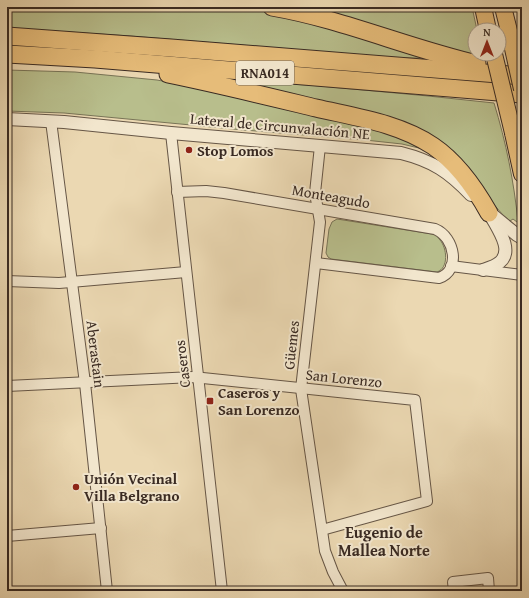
<svg xmlns="http://www.w3.org/2000/svg" width="529" height="598" viewBox="0 0 529 598" font-family="'Gentium Book Plus',serif">
	<style>
		.green { fill: #b8be8c; stroke: #787457 }
		.lines { fill: none; stroke-linecap: round; stroke-linejoin: round }
		.minor-casing { stroke: #665646; stroke-width: 12 }
		.tertiary-casing { stroke: #665646; stroke-width: 14 }
		.trunk-casing { stroke: #392a22; stroke-width: 18 }
		.motorway-casing { stroke: #392a22; stroke-width: 19 }
		.minor { stroke: #f2e6cd; stroke-width: 10 }
		.tertiary { stroke: #f2e6cd; stroke-width: 12 }
		.trunk { stroke: #e6bc79; stroke-width: 16 }
		.motorway { stroke: #e6bc79; stroke-width: 17 }
		.trunk-bridge-casing { stroke: #392a22; stroke-width: 18; stroke-linecap: butt }
		.trunk-bridge { stroke: #e6bc79; stroke-width: 16 }
		.poi-dot { fill: #8f2418; stroke: #f2e6cd; stroke-width: 1.5 }
		.labels { text-anchor: middle; dominant-baseline: central; stroke-width: 4; stroke-linejoin: round; paint-order: stroke }
		.shield { fill: #f2e6cd; stroke: #706255; stroke-width: 1 }
		.shield-label { font-size: 14px; font-weight: bold; fill: #392a22 }
		.street-label { font-size: 15px; fill: #392a22; stroke: #f2e6cd }
		.poi-label { font-size: 15px; font-weight: bold; fill: #392a22; stroke: #f2e6cd; text-anchor: start }
		.neighbourhood-label { font-size: 16px; font-weight: bold; fill: #392a22; stroke: #f2e6cd }
	</style>
	<rect width="100%" height="100%" fill="#ebd8b2"/>
	<filter id="stains"><feTurbulence type="fractalNoise" baseFrequency=".005" numOctaves="4"/><feColorMatrix values="0 0 0 0 .2 0 0 0 0 .09 0 0 0 0 .02 0 0 0 .5 -.17"/></filter>
	<radialGradient id="worn" r=".72"><stop offset=".6" stop-color="#630" stop-opacity="0"/><stop offset="1" stop-color="#630" stop-opacity=".3"/></radialGradient>
	<g class="green">
		<polygon points="7,7 250,7 281,13 429,58 399,58 130,36 7,28"/>
		<polygon points="290,7 382,7 411,9 422,7 472,7 477,30 475,30 475,54 482,54 483,58 460,54"/>
		<polygon points="7,70 75,72 157,80 194,87 393,133 423,149 402,144 365,140 244,130 64,113 7,111"/>
		<path d="M228,81L309,85L428,96L494,103C506,142 514,182 518,222H517L513,219L510,221L503,215L447,151Z"/>
		<path d="M337,219L432,234C435,235 438,237 440,240C447,248 449,268 437,272L331,259L328,257L326,253L329,229L332,222Z"/>
	</g>
	<g class="lines">
		<g class="minor-casing">
			<g id="minor">
				<polyline points="51,121 85,383 107,591"/>
				<polyline points="171,133 222,591"/>
				<polyline points="320,146 315,193 320,222 301,389 325,551 333,572 343,591"/>
				<path d="M177,192L206,191L224,193L435,229C455,237 461,271 439,278L316,263"/>
				<polyline points="451,266 522,275"/>
				<polyline points="7,281 59,283 186,272"/>
				<polyline points="7,386 193,377 415,400 427,501 322,530"/>
				<polyline points="7,536 101,528"/>
				<polyline points="454,591 453,582 488,578 489,591"/>
			</g>
		</g>
		<g class="tertiary-casing">
			<g id="tertiary">
				<path d="M7,119L64,122L171,133L401,153C433,161 449,172 471,195"/>
				<polyline points="484,208 517,235 522,238"/>
				<path d="M483,270C489,268 496,266 500,262C514,250 497,228 491,216"/>
			</g>
		</g>
		<g class="trunk-casing">
			<g id="trunk">
				<polyline points="483,7 488,30"/>
				<polyline points="503,7 510,35"/>
				<polyline points="513,133 522,174"/>
			</g>
		</g>
		<g class="motorway-casing">
			<g id="motorway">
				<path d="M272,7C342,19 408,48 477,64"/>
				<polyline points="7,36 171,48 522,76"/>
				<polyline points="7,54 95,59 522,94"/>
				<path d="M168,74C217,84 266,96 316,108C355,117 399,123 433,146C458,163 475,188 489,213"/>
			</g>
		</g>
		<use href="#minor" class="minor"/>
		<use href="#tertiary" class="tertiary"/>
		<use href="#trunk" class="trunk"/>
		<use href="#motorway" class="motorway"/>
		<g class="trunk-bridge-casing">
			<g id="trunk-bridge">
				<polyline points="510,35 522,89"/>
				<polyline points="494,54 513,133"/>
			</g>
		</g>
		<use href="#trunk-bridge" class="trunk-bridge"/>
	</g>
	<g class="poi-dot">
		<circle cx="189" cy="150" r="4"/>
		<rect x="206" y="397" width="8" height="8" rx="2"/>
		<circle cx="76" cy="487" r="4"/>
	</g>
	<g class="labels">
		<rect class="shield" x="236" y="61" width="58" height="24" rx="3"/>
		<g class="shield-label">
			<text x="265" y="73">RNA014</text>
		</g>
		<g class="street-label">
			<text transform="translate(280 126) rotate(5)">Lateral de Circunvalación NE</text>
			<text transform="translate(331 196) rotate(10)">Monteagudo</text>
			<text transform="translate(291 345) rotate(-84)">Güemes</text>
			<text transform="translate(96 354) rotate(83)">Aberastain</text>
			<text transform="translate(182 364) rotate(-97)">Caseros</text>
			<text transform="translate(344 378) rotate(6)">San Lorenzo</text>
		</g>
		<g class="poi-label">
			<text x="197" y="150">Stop Lomos</text>
			<text x="218" y="392">Caseros y<tspan x="218" dy="17">San Lorenzo</tspan></text>
			<text x="84" y="478">Unión Vecinal<tspan x="84" dy="17">Villa Belgrano</tspan></text>
		</g>
		<g class="neighbourhood-label">
			<text x="384" y="532">Eugenio de<tspan x="384" dy="18">Mallea Norte</tspan></text>
		</g>
	</g>
	<rect width="529" height="598" fill="none" stroke="#ebd8b2" stroke-width="24"/>
	<rect x="8" y="8" width="513" height="582" fill="none" stroke="#392a22" stroke-width="2"/>
	<rect x="12" y="12" width="505" height="574" fill="none" stroke="#392a22"/>
	<g transform="translate(487 42)"><circle r="19" fill="#f2e6cd" stroke="#a89b89"/>
	<path d="M0-3L7 15L0 10L-7 15Z" fill="#8f2418"/>
	<text y="-6" font-size="11" font-weight="bold" text-anchor="middle" fill="#392a22">N</text>
	</g>
	<rect width="100%" height="100%" filter="url(#stains)"/>
	<rect width="100%" height="100%" fill="url(#worn)"/>
</svg>
